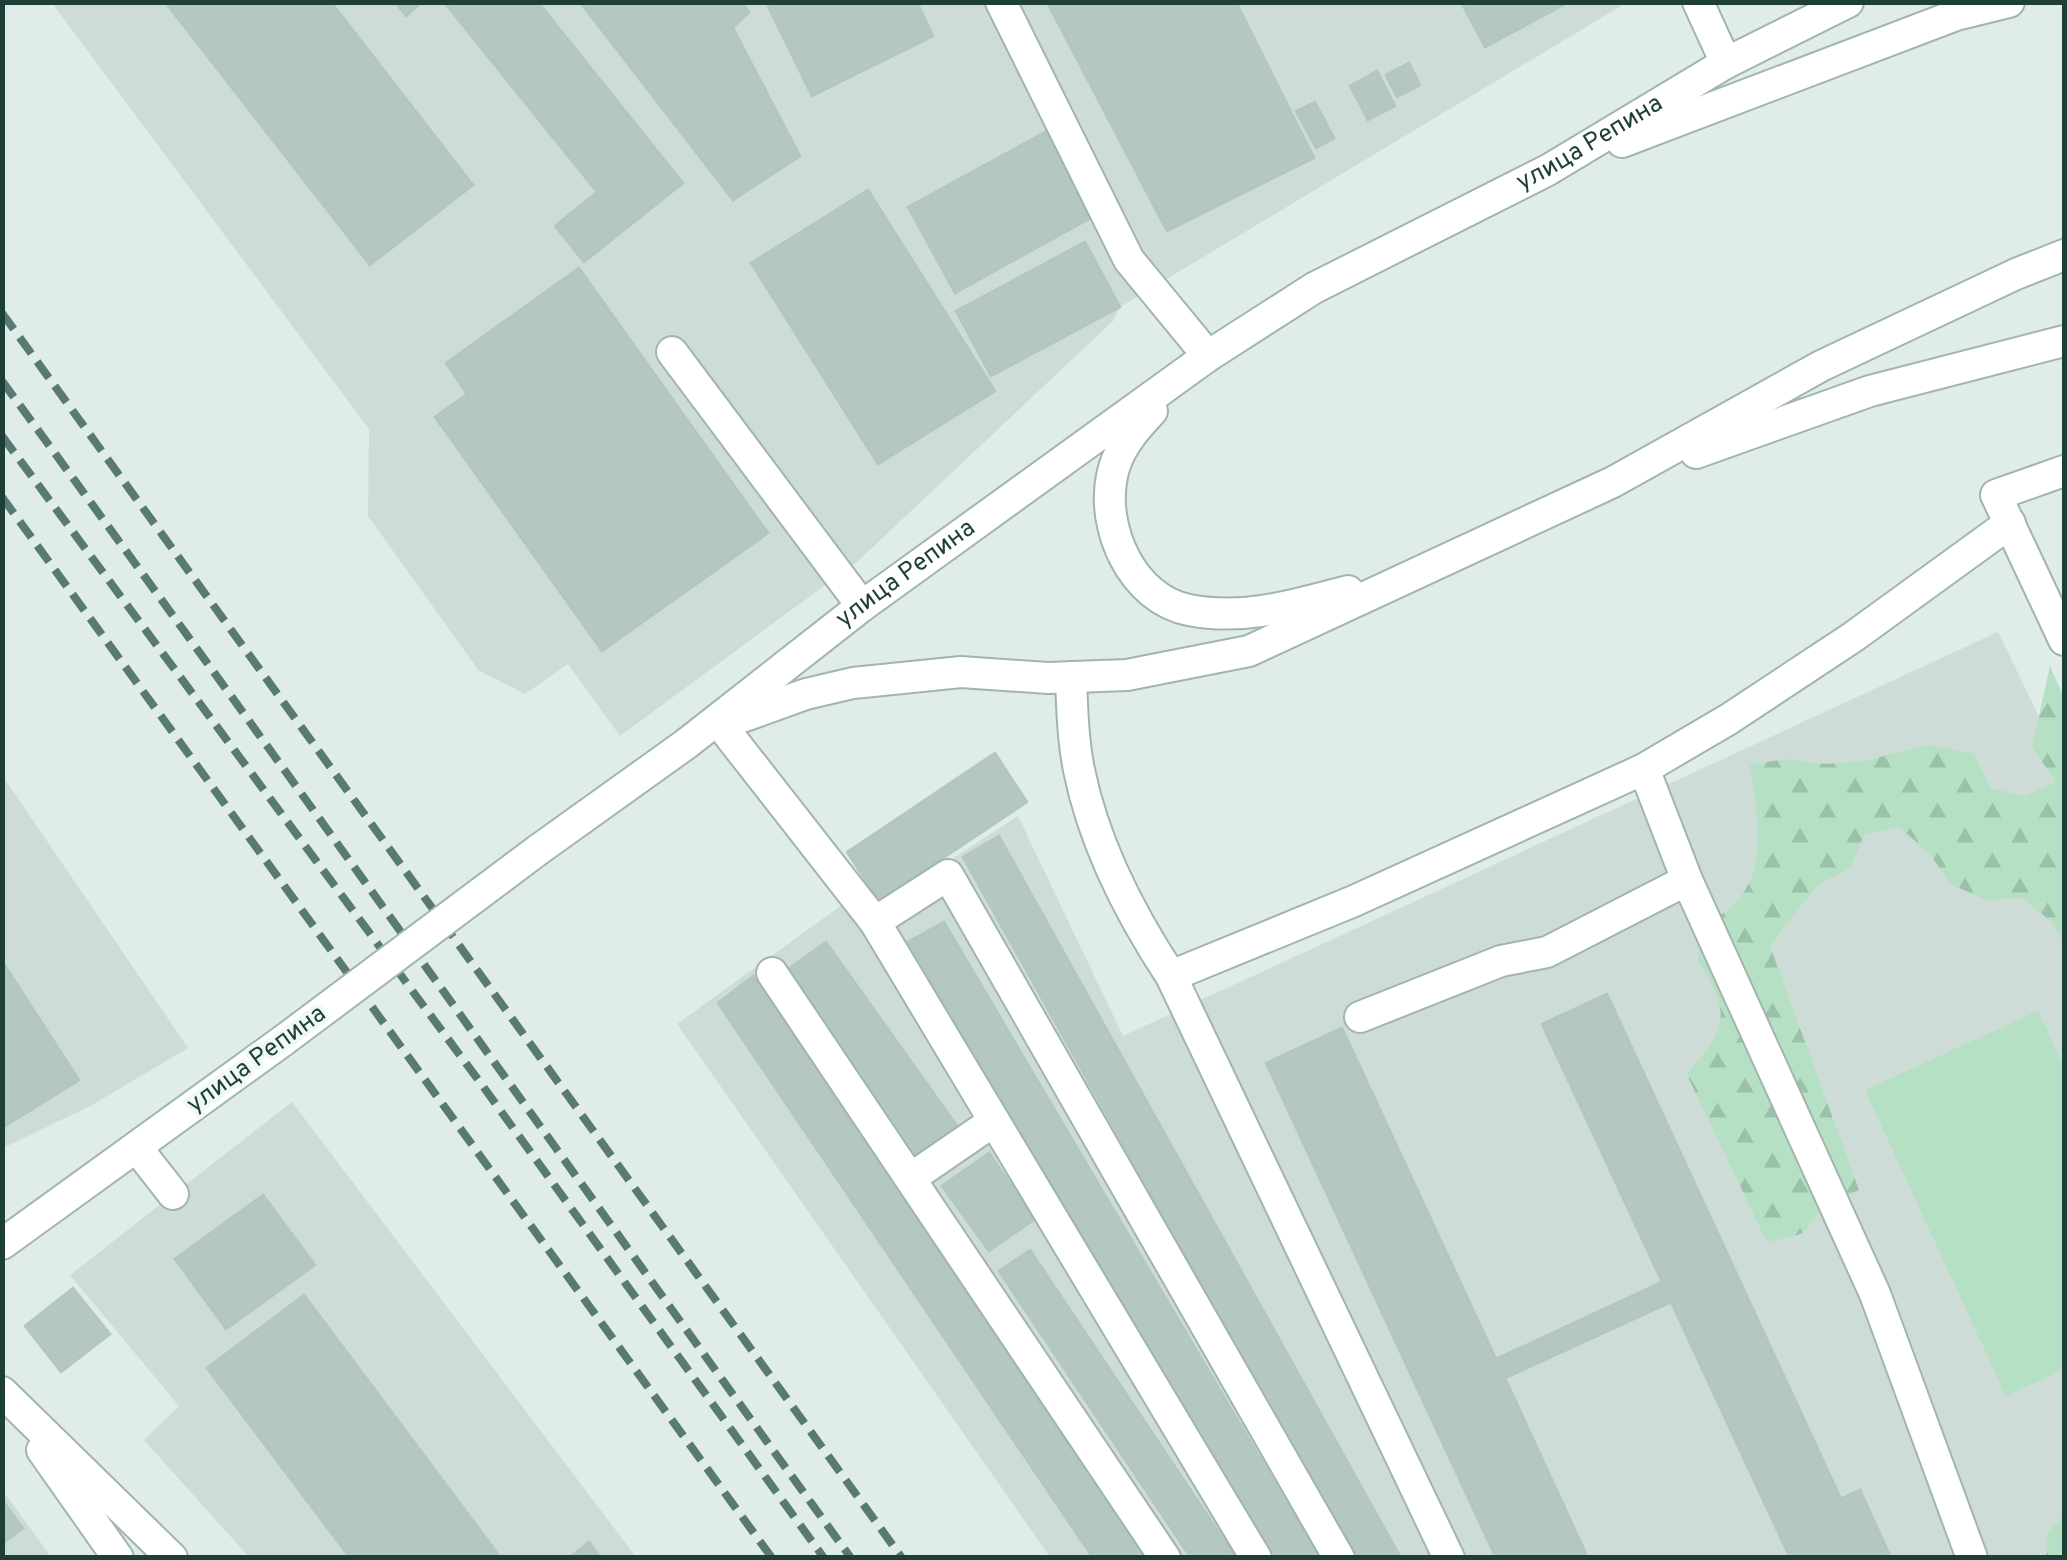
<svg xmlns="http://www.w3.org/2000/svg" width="2067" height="1560" viewBox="0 0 2067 1560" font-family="Overpass,sans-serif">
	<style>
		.built { fill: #cddcd6 }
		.green { fill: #b5e0c4 }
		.forest { fill: url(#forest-firs) }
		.building { fill: #b4c7c1; stroke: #b1c7bf; stroke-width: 2.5 }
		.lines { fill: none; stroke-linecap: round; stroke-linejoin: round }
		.minor-casing { stroke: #a1b5af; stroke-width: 34 }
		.minor { stroke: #fff; stroke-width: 30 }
		.rail { stroke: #587a73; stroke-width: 8; stroke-dasharray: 20 10; stroke-linecap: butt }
		.minor-bridge-casing { stroke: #a1b5af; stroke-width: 34; stroke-linecap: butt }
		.minor-bridge { stroke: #fff; stroke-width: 30 }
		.labels { text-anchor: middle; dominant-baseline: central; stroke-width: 8; stroke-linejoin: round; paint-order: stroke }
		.street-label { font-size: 25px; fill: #1e3f38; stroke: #f0f9f5 }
	</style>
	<defs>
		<pattern id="forest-firs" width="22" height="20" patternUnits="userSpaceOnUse" patternTransform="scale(2.5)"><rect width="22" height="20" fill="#b5e0c4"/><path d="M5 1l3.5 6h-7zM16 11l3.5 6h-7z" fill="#9bc1a9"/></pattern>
	</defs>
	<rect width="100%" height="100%" fill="#dfece7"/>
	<g class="built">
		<polygon points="52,3 1626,3 1120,307 1113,321 858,561 620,736 568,664 525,694 479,671 368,516 369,429"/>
		<polygon points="1998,632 2064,768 2064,1557 1050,1557 677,1024 867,887 880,906 1018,816 1123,1036"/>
		<polygon points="2,775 188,1048 92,1105 3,1148"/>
		<polygon points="292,1102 636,1557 249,1557 144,1440 179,1406 70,1275"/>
		<polygon points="3,1491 51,1557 3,1557"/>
	</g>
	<polygon class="green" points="2038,1011 2064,1068 2064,1369 2006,1396 1865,1090"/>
	<g class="forest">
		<path d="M2050,666L2064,698V943L2052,922L2022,898L1985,900L1951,884L1929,853L1899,827L1864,835L1850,868L1817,885L1770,946L1859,1190L1825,1206L1801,1234L1767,1242L1687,1075C1726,1025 1733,1017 1698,960L1703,924C1714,918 1728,912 1736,903C1770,864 1756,812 1750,765L1785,759L1826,764L1864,761L1929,745L1974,754L1991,788L2024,796L2056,782L2032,747Z"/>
		<polygon points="2064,1516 2064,1557 2046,1557 2047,1533"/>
	</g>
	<g class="building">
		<polygon points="165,2 331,2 473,185 370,265"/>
		<polygon points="395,2 422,2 406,16"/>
		<polygon points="444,2 538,2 683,183 584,262 555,226 597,192"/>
		<polygon points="580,2 742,2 749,12 733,28 800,156 733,200"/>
		<polygon points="766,2 917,2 933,36 812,96"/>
		<polygon points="1047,2 1236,2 1314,158 1167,231"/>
		<polygon points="1461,2 1569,2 1485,47"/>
		<polygon points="1409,63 1420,85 1397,97 1386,75"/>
		<polygon points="1377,71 1395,106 1368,120 1350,86"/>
		<polygon points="1315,102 1334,138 1316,148 1296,111"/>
		<polygon points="1058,125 1105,210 955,293 908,207"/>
		<polygon points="868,190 995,391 878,464 751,263"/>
		<polygon points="1085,242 1120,307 991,376 956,311"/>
		<polygon points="579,268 768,533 602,651 435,417 467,394 446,363"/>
		<polygon points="995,753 1027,802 879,901 847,852"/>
		<polygon points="999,836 1401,1558 1354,1558 963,857"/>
		<polygon points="944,922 1319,1558 1274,1558 908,942"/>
		<polygon points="826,942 962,1133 920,1163 784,972"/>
		<polygon points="2,961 79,1080 2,1128"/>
		<polygon points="753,976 1146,1558 1093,1558 718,1003"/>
		<polygon points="1607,994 1841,1499 1860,1490 1891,1558 1790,1558 1671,1302 1505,1378 1588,1558 1496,1558 1266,1063 1342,1028 1496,1359 1662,1282 1542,1024"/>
		<polygon points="989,1153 1035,1219 989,1251 942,1186"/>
		<polygon points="263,1195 315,1265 226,1329 175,1259"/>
		<polygon points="1030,1250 1236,1558 1191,1558 999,1271"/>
		<polygon points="73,1288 110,1334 61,1372 25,1326"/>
		<polygon points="304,1295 501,1558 350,1558 207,1368"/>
		<polygon points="2,1500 23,1528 2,1544"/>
		<polygon points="589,1542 601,1558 569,1558"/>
	</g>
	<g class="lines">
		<g class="minor-casing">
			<g id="minor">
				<polyline points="1001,2 1129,260 1208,356"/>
				<polyline points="1698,2 1726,63"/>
				<polyline points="1622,142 1956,15 2009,2"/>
				<polyline points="672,352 862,606"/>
				<path d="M1152,411C1134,430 1117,450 1112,476C1101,528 1132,599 1189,610C1244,621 1295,605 1348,591"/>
				<polyline points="1696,453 1870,391 2064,341"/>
				<polyline points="2064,471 1996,495 2064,640"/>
				<path d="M1071,677C1072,708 1073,740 1079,770C1094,844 1130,914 1171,976L1449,1558"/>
				<polyline points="728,722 806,694 853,683 961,672 1048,678 1127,675 1249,651 1613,482 1821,366 2016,274 2064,255"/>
				<polyline points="721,725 875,922 948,875 1339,1558"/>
				<path id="s1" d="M538,850L686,744L862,606L1208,356L1314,288L1548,170L1726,63L1848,2"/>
				<polyline points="1687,880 1875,1294 1972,1558"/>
				<polyline points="875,922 1256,1558"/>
				<polyline points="772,973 1165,1558"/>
				<polyline points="1171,976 1354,901 1644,769 1729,719 1853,637 2010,523"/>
				<polyline points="1360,1017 1501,961 1547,952 1687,880 1644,769"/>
				<polyline points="137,1148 173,1194"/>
				<polyline points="911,1178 994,1121"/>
				<polyline points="2,1244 284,1040"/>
				<polyline points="2,1392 172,1558"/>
				<polyline points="42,1450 118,1558"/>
			</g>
		</g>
		<use href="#minor" class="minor"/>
		<g class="rail">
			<polyline points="2,313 902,1558"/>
			<path d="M2,381C288,771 567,1166 851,1558"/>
			<polyline points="2,436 482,1085 824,1558"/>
			<polyline points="2,497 772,1558"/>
		</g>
		<g class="minor-bridge-casing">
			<polyline id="minor-bridge" points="284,1040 538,850"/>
		</g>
		<use href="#minor-bridge" class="minor-bridge"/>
	</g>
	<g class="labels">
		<g class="street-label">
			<text stroke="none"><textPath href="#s1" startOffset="1270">улица Репина</textPath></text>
			<text stroke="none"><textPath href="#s1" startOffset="460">улица Репина</textPath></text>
			<text transform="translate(257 1060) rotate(-36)">улица Репина</text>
		</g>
	</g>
	<rect width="2067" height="1560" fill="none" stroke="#1e3f38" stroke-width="10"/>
</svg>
